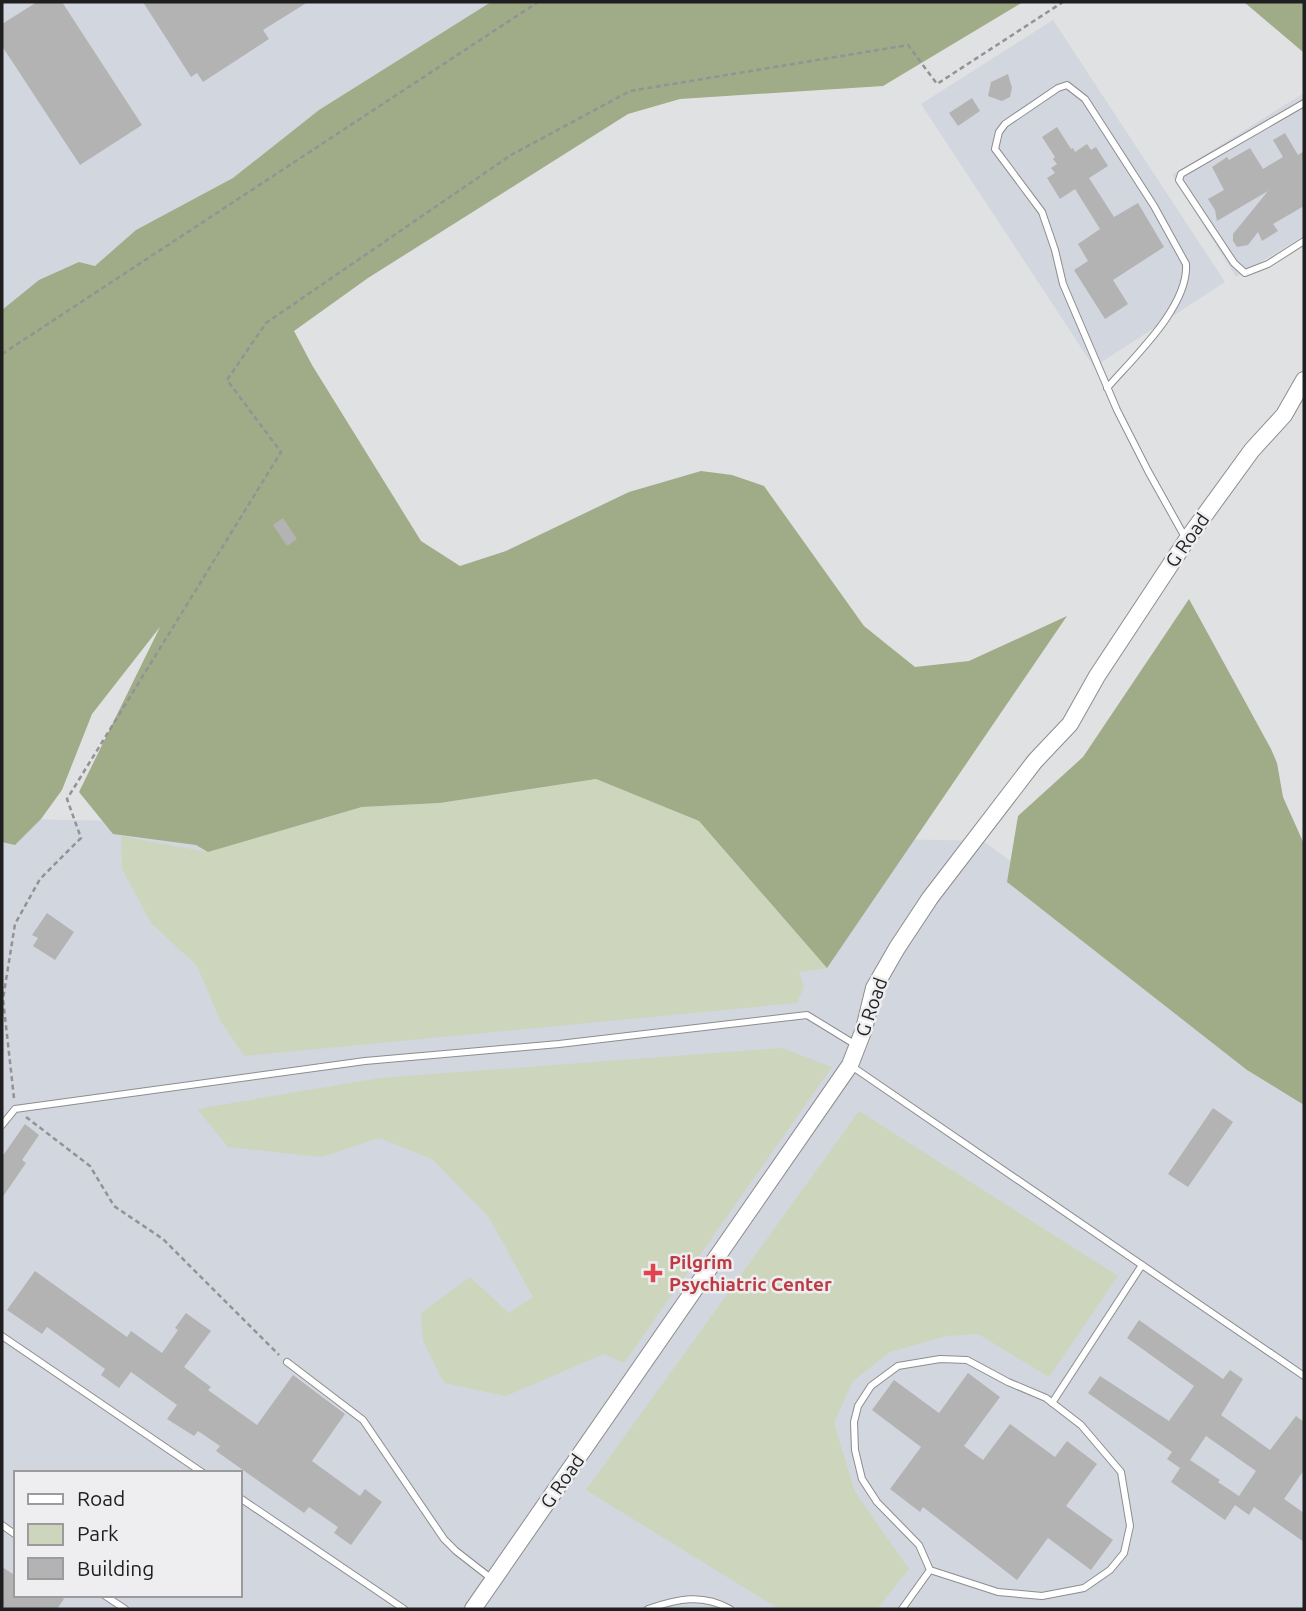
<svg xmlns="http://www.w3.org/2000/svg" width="1306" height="1611" viewBox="0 0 1306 1611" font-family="Ubuntu,sans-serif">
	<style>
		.built { fill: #d2d6de; fill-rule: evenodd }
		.green { fill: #cdd6bc }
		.forest { fill: #a0ab88 }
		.building { fill: #b4b3b4; fill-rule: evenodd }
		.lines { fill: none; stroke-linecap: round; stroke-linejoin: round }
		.service-casing { stroke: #8d8d8f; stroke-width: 8 }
		.tertiary-casing { stroke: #8d8d8f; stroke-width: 18 }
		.path { stroke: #929394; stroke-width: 2.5; stroke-dasharray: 5 3.5; stroke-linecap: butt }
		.service { stroke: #fff; stroke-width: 6 }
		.tertiary { stroke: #fff; stroke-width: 16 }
		.health-dot { fill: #e0444e; stroke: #eeeef0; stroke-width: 2.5 }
		.labels { text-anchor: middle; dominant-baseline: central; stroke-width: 5; stroke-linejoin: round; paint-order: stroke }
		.street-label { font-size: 19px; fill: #1f1f20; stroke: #eeeef0 }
		.health-label { font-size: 19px; font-weight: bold; fill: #be3a42; stroke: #eeeef0; text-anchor: start }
	</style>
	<rect width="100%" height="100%" fill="#e0e1e3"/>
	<g class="built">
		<polygon points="2,2 515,2 2,341"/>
		<polygon points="1053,20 1225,282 1094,367 921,104"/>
		<polygon points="1304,93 1304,236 1236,277 1172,175"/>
		<path d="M23,819L983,841L1304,1074V1609H2V837ZM16,1473H240V1595H16Z"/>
	</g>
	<g class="green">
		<polygon points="596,779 699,821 827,968 799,972 804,987 797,1003 244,1056 220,1020 197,966 151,923 122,869 121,836 208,852 362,807 440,803"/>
		<polygon points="782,1048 832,1067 624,1363 604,1354 506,1396 444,1383 423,1341 421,1313 470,1277 509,1313 533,1297 488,1216 432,1159 379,1138 322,1157 228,1147 197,1109 379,1078"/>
		<polygon points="859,1111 1118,1276 1049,1377 978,1334 946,1336 890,1352 853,1381 834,1423 855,1492 909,1569 877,1609 779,1609 586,1490"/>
	</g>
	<g class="forest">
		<polygon points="491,2 1023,2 883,86 680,99 628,114 368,278 294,331 312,365 421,541 460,566 506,551 629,492 701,471 732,475 764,486 864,626 915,667 969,661 1067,616 827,968 699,821 596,779 440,803 362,807 208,852 196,845 113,834 79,792 160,627 92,714 62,790 41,819 15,845 2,842 2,310 39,280 79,262 95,266 136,230 233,178 319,110"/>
		<polygon points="1244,2 1304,2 1304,53 1303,52"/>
		<polygon points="1189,599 1271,749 1277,763 1283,797 1304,844 1304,1105 1247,1070 1007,882 1018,816 1083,757"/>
	</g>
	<g class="building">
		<polygon points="37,2 62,2 142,125 80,165 2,46 2,24"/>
		<polygon points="143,2 308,2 263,30 269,39 203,82 197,73 191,77"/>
		<polygon points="1008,74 1012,88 1010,97 1002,101 988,96 991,82"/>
		<polygon points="972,98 980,111 958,126 949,113"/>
		<polygon points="1057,127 1071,149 1073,148 1075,152 1087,144 1091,150 1096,147 1108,166 1089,178 1114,217 1138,203 1164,247 1113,280 1128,304 1105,319 1074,270 1088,261 1078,244 1100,229 1075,189 1060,199 1047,178 1055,173 1051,168 1057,164 1053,159 1055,157 1042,137"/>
		<polygon points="1285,133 1298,155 1304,151 1304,206 1273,224 1278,231 1262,241 1258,232 1248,245 1237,247 1233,241 1233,234 1268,191 1217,221 1215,210 1208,199 1224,190 1212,167 1227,157 1229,160 1250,148 1263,169 1283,157 1273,140"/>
		<polygon points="283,518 297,539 287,546 273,525"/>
		<polygon points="47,913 74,932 55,960 33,946 38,938 32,935"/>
		<polygon points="1213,1108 1233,1122 1188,1187 1168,1174"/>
		<polygon points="25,1124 39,1135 22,1160 26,1163 2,1198 2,1157"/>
		<polygon points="35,1271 127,1337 131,1331 162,1353 178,1330 175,1328 186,1313 211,1331 184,1367 211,1387 208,1390 257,1425 293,1375 345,1414 312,1461 360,1496 365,1489 382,1502 351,1545 334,1533 338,1527 309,1507 304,1513 216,1451 220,1446 198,1431 194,1436 167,1419 177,1405 131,1372 119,1388 101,1375 105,1369 47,1327 42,1334 7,1310"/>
		<path d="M1139,1320L1223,1379L1230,1370L1243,1379L1221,1415L1270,1450L1296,1416L1304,1422V1470L1284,1499L1304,1513V1542L1254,1507L1249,1515L1235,1505L1225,1520L1171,1482L1180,1468L1167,1459L1172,1452L1088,1393L1100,1376L1169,1421L1194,1386L1127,1338ZM1206,1436L1256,1471L1239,1496L1218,1482L1220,1480L1190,1460Z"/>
		<polygon points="968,1373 1000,1397 964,1446 983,1460 1010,1424 1055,1457 1067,1441 1097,1464 1066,1506 1113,1540 1091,1570 1048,1538 1017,1580 923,1507 920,1512 890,1489 921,1447 872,1410 894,1380 939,1413"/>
		<polygon points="2,1567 16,1576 16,1595 58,1595 64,1599 57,1609 6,1609 2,1606"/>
	</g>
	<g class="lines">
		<g class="service-casing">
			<g id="service">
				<polyline points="1304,103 1181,174 1179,180 1234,263 1245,273 1268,264 1304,241"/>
				<path d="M1107,388C1134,357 1189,306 1186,264L1154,206L1085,99L1067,85L1058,88L1005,124L999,132L995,149L1042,212L1055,250L1063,284L1117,410L1148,471L1186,539"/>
				<polyline points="850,1065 1304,1376"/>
				<polyline points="2,1125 15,1109 365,1061 559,1044 807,1015 856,1045"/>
				<polyline points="2,1336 203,1473"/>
				<polygon points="940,1359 967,1360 1008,1382 1046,1398 1081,1425 1121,1472 1130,1526 1124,1553 1110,1570 1084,1588 1042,1596 998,1592 930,1570 919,1545 877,1502 862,1479 855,1450 854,1422 858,1406 871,1386 898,1366"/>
				<polyline points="287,1362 363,1420 444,1539 456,1551 492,1579"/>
				<polyline points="1052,1403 1142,1265"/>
				<polyline points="240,1498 404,1609"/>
				<polyline points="2,1525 16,1535"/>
				<polyline points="104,1595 125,1609"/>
				<path d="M648,1609C677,1599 702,1593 730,1609"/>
				<polyline points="902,1609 930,1570"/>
			</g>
		</g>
		<g class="tertiary-casing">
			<polyline id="tertiary" points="473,1609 850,1065 864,1029 874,988 897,948 930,898 1035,761 1070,724 1097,676 1188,538 1252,450 1284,415 1304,380"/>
		</g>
		<g class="path">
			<polyline points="2,354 538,2"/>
			<polyline points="14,1098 3,999 15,924 40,879 81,838 67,799 281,452 227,380 266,323 511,155 630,91 908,45 937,84 1063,2"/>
			<polyline points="26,1117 90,1166 114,1206 163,1239 279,1355"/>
		</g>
		<use href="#service" class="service"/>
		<use href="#tertiary" class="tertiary"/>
	</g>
	<path class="health-dot" d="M649.5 1262.5h7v7h7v7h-7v7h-7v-7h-7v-7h7z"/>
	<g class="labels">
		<g class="street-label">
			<text transform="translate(1187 540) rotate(-55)">G Road</text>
			<text transform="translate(871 1007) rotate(-71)">G Road</text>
			<text transform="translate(562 1481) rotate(-55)">G Road</text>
		</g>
		<g class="health-label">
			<text x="669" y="1262">Pilgrim<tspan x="669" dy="22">Psychiatric Center</tspan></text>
		</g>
	</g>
	<rect width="1306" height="1611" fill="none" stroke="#1f1f20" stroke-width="7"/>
	<rect x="14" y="1471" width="228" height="126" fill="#eeeef0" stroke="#9b9b9d" stroke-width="2"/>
	<rect x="28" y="1494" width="35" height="10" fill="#ffffff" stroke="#9b9b9d" stroke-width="2"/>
	<text x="77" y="1506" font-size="21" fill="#1f1f20">Road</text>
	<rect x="28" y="1524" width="35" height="21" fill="#cdd6bc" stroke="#9b9b9d" stroke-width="2"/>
	<text x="77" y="1541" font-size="21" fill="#1f1f20">Park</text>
	<rect x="28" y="1558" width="35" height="21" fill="#b4b3b4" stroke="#9b9b9d" stroke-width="2"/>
	<text x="77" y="1576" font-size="21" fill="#1f1f20">Building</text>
</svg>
